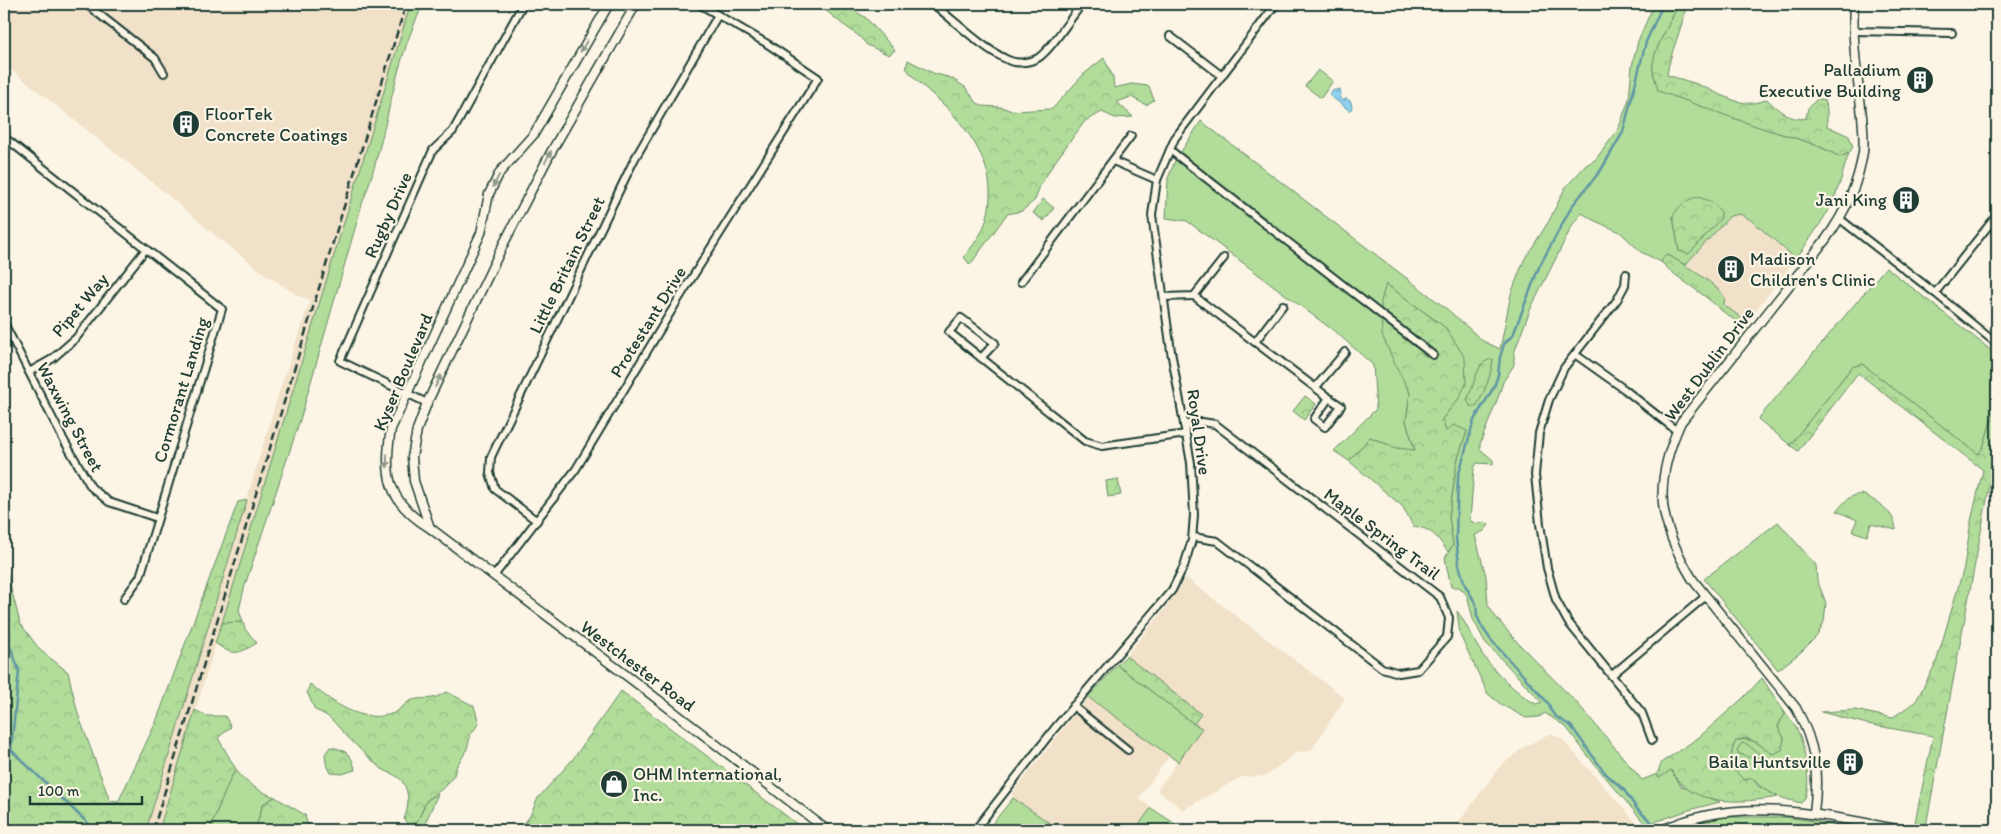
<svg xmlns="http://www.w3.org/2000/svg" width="2001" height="834" viewBox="0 0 2001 834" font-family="Itim,sans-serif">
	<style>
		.built { fill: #f1e1c9 }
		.grass { fill: #b1dc9a; stroke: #688c67; fill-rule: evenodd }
		.forest { fill: url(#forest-crowns); stroke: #688c67 }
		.water { fill: url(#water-ripples); stroke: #6196a4 }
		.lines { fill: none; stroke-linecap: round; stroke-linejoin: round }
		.stream { stroke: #6196a4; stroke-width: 2.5 }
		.minor-casing { stroke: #1f3d34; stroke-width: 10 }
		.tertiary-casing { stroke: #1f3d34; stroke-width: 11 }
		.minor { stroke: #fcf5e5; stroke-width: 6 }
		.tertiary { stroke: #fcf5e5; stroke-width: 8 }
		.rail { stroke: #1f3d34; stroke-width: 2.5; stroke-dasharray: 8 4; stroke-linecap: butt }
		.oneway { fill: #8e998c }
		.labels { text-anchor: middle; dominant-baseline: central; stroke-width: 4.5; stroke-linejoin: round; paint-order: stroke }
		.poi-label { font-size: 18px; fill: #1f3d34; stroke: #fcf5e5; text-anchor: end }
		.street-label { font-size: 18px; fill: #1f3d34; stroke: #fcf5e5 }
	</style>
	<defs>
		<pattern id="forest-crowns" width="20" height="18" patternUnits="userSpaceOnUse" patternTransform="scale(1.25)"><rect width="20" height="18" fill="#b1dc9a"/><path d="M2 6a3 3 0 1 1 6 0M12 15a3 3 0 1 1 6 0" fill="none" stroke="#98be85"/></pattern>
		<pattern id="water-ripples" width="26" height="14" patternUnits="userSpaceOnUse" patternTransform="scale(1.25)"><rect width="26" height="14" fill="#8dd1ef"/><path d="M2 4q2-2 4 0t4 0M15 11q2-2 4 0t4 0" fill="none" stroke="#79b4ce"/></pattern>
	</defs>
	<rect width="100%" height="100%" fill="#fcf5e5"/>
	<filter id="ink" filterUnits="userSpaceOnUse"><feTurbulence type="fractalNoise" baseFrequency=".02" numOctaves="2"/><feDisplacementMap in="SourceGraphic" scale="10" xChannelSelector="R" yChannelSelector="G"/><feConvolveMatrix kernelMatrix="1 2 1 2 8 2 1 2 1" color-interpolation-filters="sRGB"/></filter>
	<g filter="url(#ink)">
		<g class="built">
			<polygon points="10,4 411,4 159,830 146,830 280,389 310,300 297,295 265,274 216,236 163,191 4,64 4,12"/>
			<polygon points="1740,214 1751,220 1796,259 1745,324 1743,319 1724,305 1719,291 1685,265 1730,216"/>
			<polygon points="1186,578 1345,698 1311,751 1297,752 1266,776 1241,777 1183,810 1157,790 1202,728 1194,724 1200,714 1126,656 1167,606"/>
			<polygon points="1088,697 1170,755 1139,798 1151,808 1135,830 1060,830 1013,798 1011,795"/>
			<polygon points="1550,733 1562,739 1641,828 1638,830 1453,830 1500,766 1523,748"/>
		</g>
		<g class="grass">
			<path d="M1654,4H1678C1671,25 1653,46 1653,69C1653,74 1656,79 1657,84C1690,99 1723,115 1757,126C1785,136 1814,141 1840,157L1849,153C1844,166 1842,179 1837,191C1828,216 1810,238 1796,259L1751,220L1740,214L1730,216L1685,265L1666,254L1661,262L1641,252L1620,232L1593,220L1582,213L1573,224L1530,310L1514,353V365L1503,382L1499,395L1480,444V449L1493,460V464L1477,463L1474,468L1470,521L1478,524L1485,522L1489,525L1484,531L1475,535L1486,576L1488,605L1495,616L1518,643L1578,704L1642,780L1657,774L1658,777L1671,769L1681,786L1720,802L1689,810L1646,825L1595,765L1566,727L1545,713L1539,717L1526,718L1502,705L1488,694L1460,635L1457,611C1467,624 1473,640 1482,654C1494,671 1518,695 1536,704L1542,702L1485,642L1473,619L1467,595L1459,587H1451L1445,558L1453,545L1449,517L1457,461L1467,431L1446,432L1442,419L1459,398L1446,328L1386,284L1395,364L1410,393L1406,421L1415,451L1396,448L1370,437L1349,461L1334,451L1376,409L1373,365L1338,334L1187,221L1166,218L1168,178L1175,161L1201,121L1447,309L1483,341L1500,349L1511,294L1524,260L1549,221L1565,188L1586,165L1595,160L1618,130L1629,99L1632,66L1638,41ZM1673,216L1703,239L1679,251ZM1481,364L1489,378L1481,398L1467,399L1473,390Z"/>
			<path d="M410,6L421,9C391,71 387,140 362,204L300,420L245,585L239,610L243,622L222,623Z"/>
			<polygon points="1318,70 1333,81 1321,98 1305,86"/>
			<polygon points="1886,267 1997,355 1997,401 1983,448 1979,455 1862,364 1852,367 1790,445 1758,419"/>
			<path d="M1862,494C1877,501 1895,512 1896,530L1871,524L1867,536L1852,531L1857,520L1837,511C1845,501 1849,495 1862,494Z"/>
			<polygon points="1778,522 1816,565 1817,580 1826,603 1824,622 1817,636 1801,652 1778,670 1704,579"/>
			<polygon points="1117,665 1194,724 1202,728 1178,762 1088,697"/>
			<path d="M1783,710C1790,718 1796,726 1800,736C1805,751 1814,793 1801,803C1783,799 1764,793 1752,778L1745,780C1730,770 1728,757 1736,741C1751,736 1761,745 1773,754L1784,738L1778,727L1781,720L1785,715Z"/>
			<path d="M237,771C245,783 261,792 275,797L263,804L255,830H209L232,775Z"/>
			<polygon points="438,794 422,830 412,830 408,825 417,822 427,800"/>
			<polygon points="1013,798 1060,830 987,830"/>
			<polygon points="1151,808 1183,829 1183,830 1135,830"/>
			<polygon points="1724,817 1783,817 1815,821 1855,830 1682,830 1698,823"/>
		</g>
		<g class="forest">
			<polygon points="818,4 845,4 851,9 865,17 895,50 889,55 867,45 859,36 841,23"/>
			<path d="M1678,4H1686C1683,29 1670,51 1667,75C1676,78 1685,80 1694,83C1717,91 1743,112 1767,99C1776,109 1792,122 1806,118L1808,108L1817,99H1824L1827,110V126L1849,136L1853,147L1849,153L1840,157C1814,141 1785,136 1756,126C1723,115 1691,102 1658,91C1657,84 1654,78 1653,71C1650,52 1672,23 1678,4Z"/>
			<path d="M1104,58L1113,77L1114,88L1131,84L1149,86L1154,100L1146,105L1131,97L1117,102L1133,117L1115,118L1102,112L1085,121L1054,163L1040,186L1035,200L1022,211L1007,214L970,265L964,257C972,247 982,234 986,221C999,177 979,143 950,111C936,96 919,85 906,68L908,60L933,73L951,78L965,87L976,102L982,106L1001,107L1012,111L1052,109L1084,74Z"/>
			<path d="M1698,197L1712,202L1721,212V218L1689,254L1679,251L1673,216C1679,206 1686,199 1698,197Z"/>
			<polygon points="1043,199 1054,208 1044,221 1033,213"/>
			<path d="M1666,254C1679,261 1719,285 1724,297C1725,299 1724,303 1724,305L1743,319L1745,324C1730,320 1718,307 1707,298C1690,285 1676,277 1661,262Z"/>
			<path d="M1386,284L1446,328L1465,358L1466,384L1459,398L1442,419L1446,431L1454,425L1467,431L1457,461L1449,517L1453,545L1448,552C1437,537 1433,529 1413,526L1403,507L1349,461L1370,437L1396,448L1415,450L1406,421L1410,393L1395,364L1382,335L1381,301Z"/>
			<path d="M1493,359C1491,375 1485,393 1476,406H1470L1467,399C1476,386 1474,361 1493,359Z"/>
			<polygon points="1862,364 1978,454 1983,448 1997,401 1997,446 1926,826 1915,822 1933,736 1867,724 1821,712 1855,710 1892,718 1916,701 1936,663 1964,567 1971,521 1983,470 1858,373 1798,451 1790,445 1852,367"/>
			<polygon points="1305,396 1316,404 1304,420 1293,411"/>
			<polygon points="1118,479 1121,495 1108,497 1106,481"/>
			<polygon points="247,500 146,830 4,830 4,560 20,623 40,650 68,672 78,714 110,801 118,802 156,722 238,502"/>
			<path d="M243,622L245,629L257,643C238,654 234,657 215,643L222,623Z"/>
			<polygon points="1126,656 1201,714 1194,724 1117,665"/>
			<path d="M1762,678L1783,710L1785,715L1781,720L1778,727L1784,738L1782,750L1773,754L1756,742L1745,738L1736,741C1728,756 1730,770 1745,780L1752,778L1758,786L1778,797C1742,803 1690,808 1671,770L1659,778L1657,774L1662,762L1698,738L1743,698Z"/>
			<path d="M310,684C333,703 363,725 394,713C400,710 404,704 410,701C418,697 428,700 436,697C440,696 443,693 447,692L474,706L479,723L471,734L466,752L457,765L454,775L446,786L427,800L417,822L408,825L404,819C409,808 410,792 402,781C397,775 389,773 382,769C372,761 351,741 342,731C332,720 330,716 315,710L307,692Z"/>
			<polygon points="621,691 805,830 519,830 530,816 538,798 573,759"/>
			<polygon points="195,710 207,716 225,716 231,727 218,738 237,771 232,775 209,830 159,830"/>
			<polygon points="1742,743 1747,744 1763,757 1753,758 1739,754 1737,750"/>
			<path d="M330,747C345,749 353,755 355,770L342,774L331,773L326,763L325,754Z"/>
			<polygon points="275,797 305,815 307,823 321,830 255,830 263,804"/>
		</g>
		<polygon class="water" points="1340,89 1341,95 1339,97 1344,101 1346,98 1351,102 1352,108 1350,111 1329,95 1332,91"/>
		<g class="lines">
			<g class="stream">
				<polyline points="4,622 5,638 12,651 19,671 11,750"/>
				<polyline points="4,740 11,750 95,830"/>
				<polyline points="1660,830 1637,809 1624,790 1605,773 1571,726 1555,716 1551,711 1549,704 1491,640 1482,627 1477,616 1476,604 1465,585 1459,565 1456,538 1458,477 1474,420 1494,387 1498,375 1500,357 1504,344 1513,335 1539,267 1572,206 1601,170 1623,132 1646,42 1663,4"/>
			</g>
			<g class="minor-casing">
				<g id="minor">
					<polyline points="86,4 155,58 164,73"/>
					<path d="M933,4C955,21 983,49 1008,60C1016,64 1029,63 1038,58C1051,50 1071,17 1082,4"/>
					<polyline points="1853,31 1952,33"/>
					<polyline points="1170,36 1222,76"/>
					<polyline points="4,137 222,309 140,577 124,599"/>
					<polyline points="1170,150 1433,355"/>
					<polyline points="1113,161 1157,180"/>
					<polyline points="1840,219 1935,293 1997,344"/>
					<polyline points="1626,274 1625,285 1617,300 1564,368 1549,400 1539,433 1535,475 1540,524 1547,568 1556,600 1568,622 1642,713 1652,740"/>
					<polyline points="1021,282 1131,136"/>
					<polyline points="1935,293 1997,215"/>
					<polyline points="1194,296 1329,398"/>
					<polyline points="1164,297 1194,296 1224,258"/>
					<polyline points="4,323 62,437 91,487 109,502 157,518"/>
					<polyline points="1255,342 1283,305"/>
					<polyline points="1576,355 1624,389 1677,431"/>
					<polyline points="981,358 995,343 961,318 949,332 1085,441 1102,446 1186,434"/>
					<polyline points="29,372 52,359 76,338 146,249"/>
					<polyline points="1316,387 1345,352"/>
					<polygon points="1329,398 1341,406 1325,427 1314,419"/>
					<polyline points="427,403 340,361 433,150 453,131 523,4"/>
					<polyline points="1184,425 1202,422 1215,424 1440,597 1449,618 1447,637 1418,670 1399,673 1382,668 1217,541 1193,537"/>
					<polyline points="537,521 495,489 490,473 491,457 634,160 718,15"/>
					<polyline points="494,576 576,469 678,300 818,78 766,43 699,4"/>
					<polyline points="1612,675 1706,596"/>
					<polyline points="1073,706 1128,750"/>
					<polyline points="975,830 1054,729 1172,590 1184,566 1192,540 1194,515 1191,463 1171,351 1152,215 1157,180 1175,138 1276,4"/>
				</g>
			</g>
			<g class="tertiary-casing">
				<g id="tertiary">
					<path d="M609,4L534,134L500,172L489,194L481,233L391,429C383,475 388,503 430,528L639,685L827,830"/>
					<polyline points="4,5 5,4"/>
					<polyline points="430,528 414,481 412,457 417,430 427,403 502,247 550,154 636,4"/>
					<path d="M1814,813C1819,773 1816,745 1796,708L1693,580C1658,523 1652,485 1681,422L1826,239C1845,213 1858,185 1863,152C1865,135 1862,116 1860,99C1856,67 1852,35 1854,4"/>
					<path d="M1662,830C1738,794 1823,815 1901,830"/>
				</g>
			</g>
			<use href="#minor" class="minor"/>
			<use href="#tertiary" class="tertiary"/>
			<polyline class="rail" points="153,830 406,4"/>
		</g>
		<defs><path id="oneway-solid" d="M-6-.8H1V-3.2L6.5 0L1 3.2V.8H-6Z" transform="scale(1.25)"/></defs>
		<g class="oneway">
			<use href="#oneway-solid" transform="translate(584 46) rotate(120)"/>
			<use href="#oneway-solid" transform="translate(548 157) rotate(-62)"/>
			<use href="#oneway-solid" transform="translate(496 181) rotate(118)"/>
			<use href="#oneway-solid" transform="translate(438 381) rotate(-65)"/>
			<use href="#oneway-solid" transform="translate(387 461) rotate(88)"/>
		</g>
	</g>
	<defs>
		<g id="building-disc" transform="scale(1.4375)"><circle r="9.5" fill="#1f3d34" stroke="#fcf5e5"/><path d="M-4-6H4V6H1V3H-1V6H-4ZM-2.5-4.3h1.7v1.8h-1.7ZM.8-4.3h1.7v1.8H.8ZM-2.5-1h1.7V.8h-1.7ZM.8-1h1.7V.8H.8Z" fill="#fff"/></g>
		<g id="shop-disc" transform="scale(1.4375)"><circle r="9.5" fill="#1f3d34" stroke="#fcf5e5"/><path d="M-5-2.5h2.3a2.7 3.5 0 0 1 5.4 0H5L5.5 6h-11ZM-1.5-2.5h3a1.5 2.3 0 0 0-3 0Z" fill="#fff"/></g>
	</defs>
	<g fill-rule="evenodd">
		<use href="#building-disc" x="1920" y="80"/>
		<use href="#building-disc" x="186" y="124"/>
		<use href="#building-disc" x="1906" y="200"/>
		<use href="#building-disc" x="1731" y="269"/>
		<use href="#building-disc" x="1850" y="762"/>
		<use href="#shop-disc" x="614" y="784"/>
	</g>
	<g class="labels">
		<g class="poi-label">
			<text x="1901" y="70">Palladium<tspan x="1901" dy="21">Executive Building</tspan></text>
			<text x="205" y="114" text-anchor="start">FloorTek<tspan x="205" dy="21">Concrete Coatings</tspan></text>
			<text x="1887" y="200">Jani King</text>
			<text x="1750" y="259" text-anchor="start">Madison<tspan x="1750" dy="21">Children's Clinic</tspan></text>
			<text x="1831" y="762">Baila Huntsville</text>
			<text x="633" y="774" text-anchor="start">OHM International,<tspan x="633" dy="21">Inc.</tspan></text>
		</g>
		<g class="street-label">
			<text transform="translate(388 215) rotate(-66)">Rugby Drive</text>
			<text transform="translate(567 265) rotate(-64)">Little Britain Street</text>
			<text transform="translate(80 305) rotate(-50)">Pipet Way</text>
			<text transform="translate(648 322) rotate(-58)">Protestant Drive</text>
			<text transform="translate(1709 364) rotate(-53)">West Dublin Drive</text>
			<text transform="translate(403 372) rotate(-67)">Kyser Boulevard</text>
			<text transform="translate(181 390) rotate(-73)">Cormorant Landing</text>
			<text transform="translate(70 417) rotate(62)">Waxwing Street</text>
			<text transform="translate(1199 432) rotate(82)">Royal Drive</text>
			<text transform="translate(1382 534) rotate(37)">Maple Spring Trail</text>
			<text transform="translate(638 666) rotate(37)">Westchester Road</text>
		</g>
	</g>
	<rect width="2001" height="834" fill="none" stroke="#fcf5e5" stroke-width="20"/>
	<rect x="10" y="10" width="1981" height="814" fill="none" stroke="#1f3d34" stroke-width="2" filter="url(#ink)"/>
	<path d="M30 796v8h112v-8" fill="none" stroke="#1f3d34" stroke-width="2.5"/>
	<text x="38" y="796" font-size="15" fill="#1f3d34" stroke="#fcf5e5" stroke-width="4" paint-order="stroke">100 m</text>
</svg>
